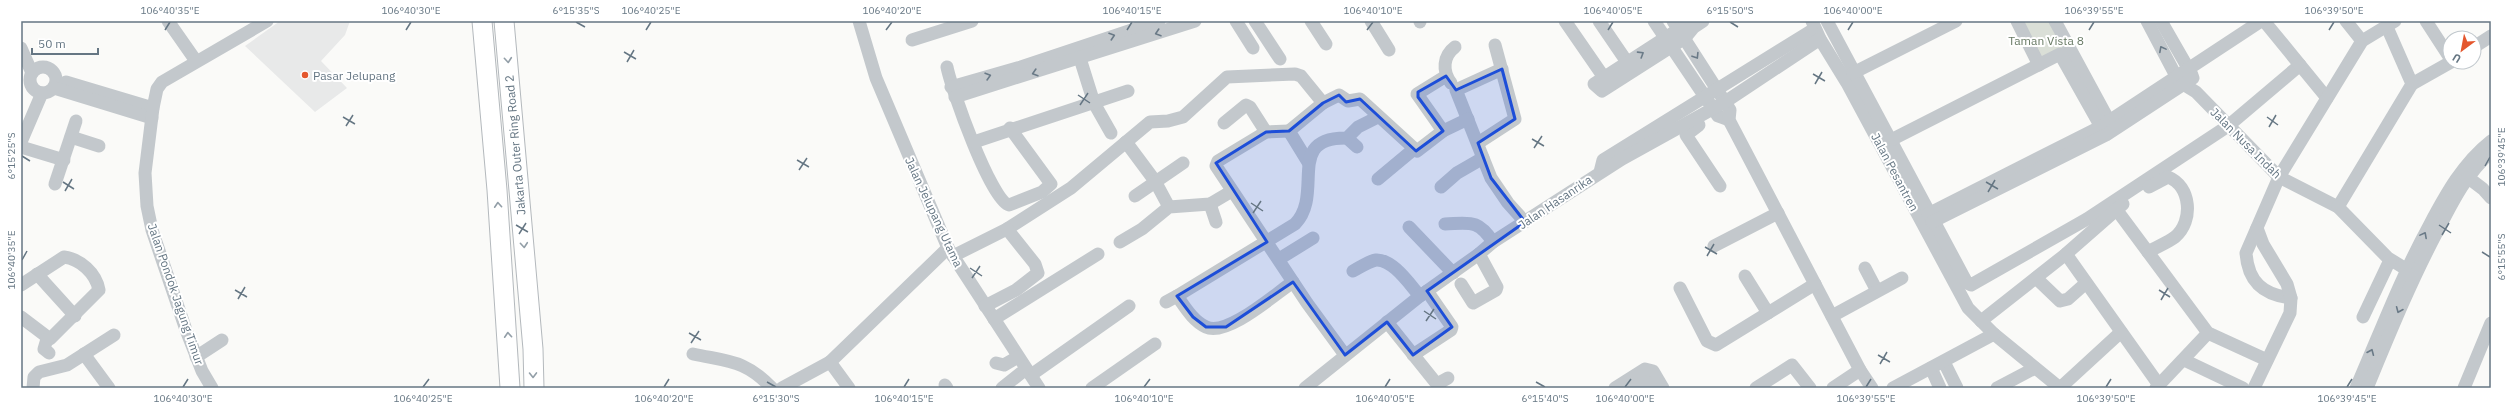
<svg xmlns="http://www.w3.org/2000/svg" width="2512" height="409" viewBox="0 0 2512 409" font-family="'IBM Plex Sans',sans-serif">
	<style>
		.built { fill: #e8e9e9 }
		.green { fill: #dadfd7 }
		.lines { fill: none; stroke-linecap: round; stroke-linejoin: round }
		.highway-casing { stroke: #b4b9bd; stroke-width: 21 }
		.minor { stroke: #c3c8cc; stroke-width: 13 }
		.highway { stroke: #fff; stroke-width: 19 }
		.oneway { stroke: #6a7a87 }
		.oneway2 { stroke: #939fa8 }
		.marked { fill: #1d4ed8; fill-opacity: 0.2; stroke: #1d4ed8; stroke-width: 3; stroke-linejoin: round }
		.ticks { fill: none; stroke: #657683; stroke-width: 1.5 }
		.poi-dot { fill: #e4572e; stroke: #fff; stroke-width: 1.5 }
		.labels { text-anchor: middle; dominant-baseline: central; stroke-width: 4; stroke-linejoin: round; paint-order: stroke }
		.park-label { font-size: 12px; fill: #687a64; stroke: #fff }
		.poi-label { font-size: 12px; fill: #657683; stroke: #fff; text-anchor: start }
		.street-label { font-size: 12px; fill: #657683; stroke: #fff }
		.neatline { fill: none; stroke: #657683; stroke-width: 1.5 }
		.ticks-label { font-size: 10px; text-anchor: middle; fill: #657683 }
	</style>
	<rect width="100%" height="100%" fill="#fafaf8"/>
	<polygon class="built" points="280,21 350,21 345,35 321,61 347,88 315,112 245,46"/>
	<polygon class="green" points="2017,21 2055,21 2070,49 2039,65"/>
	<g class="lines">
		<g class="highway-casing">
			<g id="highway">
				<polyline points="482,21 497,190 510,388"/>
				<polyline points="504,21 533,349 534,388"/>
			</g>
		</g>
		<g class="minor">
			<polyline points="168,21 196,61"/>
			<polyline points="859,21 876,78 948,248 1039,388"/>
			<polyline points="1236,21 1253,48"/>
			<polyline points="1255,21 1280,59"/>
			<polyline points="1311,21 1326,44"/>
			<polyline points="1371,21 1389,50"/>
			<polyline points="1420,21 1420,22"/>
			<polyline points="1565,21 1603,76"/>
			<polyline points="1599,21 1627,62"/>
			<polyline points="1654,21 1718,116 1729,120"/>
			<polyline points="1673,21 1725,102 1730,110 1729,120 1860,370 1872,388"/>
			<polyline points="1812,21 1820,39 1847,83 1968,308 1994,334 2060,388"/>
			<polyline points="1827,21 1967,283 1971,285 2087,219 2228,126 2300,65"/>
			<polyline points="2017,21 2039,65"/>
			<polyline points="2055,21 2113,128"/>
			<polyline points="2147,21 2176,76 2183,84 2196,92 2279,177 2338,207 2388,258 2414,274"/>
			<polyline points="2161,21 2192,75"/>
			<polyline points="2264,21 2327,98"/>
			<polyline points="2346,21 2362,41"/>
			<polyline points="2426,21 2450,58"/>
			<polyline points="1694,27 1679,29 1594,84 1602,91 1685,38 1694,27 1703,21"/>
			<polyline points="912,40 972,21"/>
			<polyline points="2474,47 2491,36"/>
			<polyline points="21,48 32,73"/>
			<polyline points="1078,52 1094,103 1111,133"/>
			<path d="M947,67C951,88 991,201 1009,205L1042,192L1051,184L1010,128"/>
			<circle cx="43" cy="80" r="13"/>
			<polyline points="1502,69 1456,90 1491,178 1508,203 1525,222"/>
			<polyline points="1853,73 1956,21"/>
			<polyline points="66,82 153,108"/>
			<path d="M1451,83C1442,71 1443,56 1455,47"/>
			<polyline points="2412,84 2451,62"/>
			<polyline points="951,87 1021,67 1159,21"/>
			<polyline points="54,88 152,118"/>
			<polyline points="955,97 1195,21"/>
			<polyline points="1224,123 1246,105 1250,107 1266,132"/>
			<polyline points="1699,125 1686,135 1720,186"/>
			<polyline points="1289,131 1266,132 1218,161 1216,166 1307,303 1345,355"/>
			<polyline points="1443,131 1417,94 1446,76"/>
			<polyline points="71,137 99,146"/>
			<polyline points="1347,138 1357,147"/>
			<polyline points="1889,141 2060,54 2105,134"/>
			<polyline points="21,142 42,93"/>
			<polyline points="974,142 1128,91"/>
			<polyline points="1126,142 1155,181 1169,207"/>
			<polyline points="1478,143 1515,119 1495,45"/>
			<polyline points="21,147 64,160"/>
			<polyline points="1308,162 1289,131 1323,103"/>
			<polyline points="1600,172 1603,160 1811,31"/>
			<polyline points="2462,173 2483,189 2491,198"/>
			<polyline points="1378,179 1414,149"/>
			<polyline points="55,184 76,121"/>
			<polyline points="1441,187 1457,173 1483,158"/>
			<polyline points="1135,196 1183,163"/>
			<polyline points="1210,204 1216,222"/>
			<polyline points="2338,207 2412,84 2387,27"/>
			<polyline points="2116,209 2208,333 2267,360"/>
			<polyline points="1928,214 2100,127 2261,21"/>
			<polyline points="1932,222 2106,135 2193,78"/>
			<path d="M1445,224C1470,223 1478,219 1493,242"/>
			<polyline points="1409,227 1453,273"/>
			<polyline points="1120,242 1142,229 1169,207 1210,204 1232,191"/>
			<polyline points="1714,246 1778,213"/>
			<path d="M2148,252C2156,247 2167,243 2175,237C2194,221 2191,186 2168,177L2149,187"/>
			<polyline points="2066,254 2159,385"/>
			<polyline points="953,256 1007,229 1071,188 1150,122 1168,121 1183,117 1227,77 1295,74 1301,76 1323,103 1339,95 1348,101 1360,99 1417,151 1443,131 1468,119"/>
			<polyline points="1279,259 1313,238"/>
			<polyline points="1865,268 1877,291"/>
			<path d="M1353,271C1359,268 1369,261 1376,260C1393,259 1410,285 1420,296"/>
			<polyline points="37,274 75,316"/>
			<polyline points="1745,276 1768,313"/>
			<polyline points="2036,278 2060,301 2068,299 2086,283"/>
			<polyline points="1461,284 1473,303 1496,290 1497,287 1479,254"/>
			<path d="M21,285L64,257C80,259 96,273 99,290L50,339L21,317"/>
			<polyline points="1680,288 1707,341 1716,345 1815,284"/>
			<path d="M1177,296L1295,224C1325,193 1284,137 1347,138L1358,127L1378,117"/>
			<path d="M2291,298C2263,295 2248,282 2246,253L2279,177L2362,41L2395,21"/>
			<path d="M1166,302L1177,296C1185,307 1193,321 1206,327C1227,337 1275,294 1293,282"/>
			<polyline points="985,306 1016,290 1038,273 1035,264 1007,229"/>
			<polyline points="1832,316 1902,278"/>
			<polyline points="2363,317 2390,260"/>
			<polyline points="994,319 1098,254"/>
			<polyline points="1981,321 2066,254 2123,204"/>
			<polyline points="1387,322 1440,388"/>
			<polyline points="47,339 44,349 49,353"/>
			<polyline points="84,354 109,388"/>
			<path d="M693,354C730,362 745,360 772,388"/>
			<polyline points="1413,355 1451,330 1452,327 1427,291"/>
			<polyline points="196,357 222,340"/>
			<polyline points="2184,360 2243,388"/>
			<polyline points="830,362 948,248"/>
			<polyline points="1944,362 1957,388"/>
			<polyline points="996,363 1004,365 1018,357"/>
			<polyline points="1931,368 1940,388"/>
			<polyline points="1031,375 1129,306"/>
			<polyline points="1437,384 1448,378"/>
			<polyline points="945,385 947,388"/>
			<polyline points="33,388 34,377 39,372 67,365 114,335"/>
			<polyline points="212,388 202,371 186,330 152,230 147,206 145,173 153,108 157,89 162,82 267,21"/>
			<polyline points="782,388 830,362 849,388"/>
			<polyline points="1002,388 1026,369"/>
			<polyline points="1092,388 1155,344"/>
			<polyline points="1305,388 1420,296 1479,254 1493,242 1622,159 1725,102 1820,39"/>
			<polyline points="1615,388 1645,369 1653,371 1663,388"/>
			<polyline points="1633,388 1647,382 1652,388"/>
			<polyline points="1756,388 1792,365 1810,388"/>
			<polyline points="1833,388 1860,370"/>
			<polyline points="1893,388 1994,334"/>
			<polyline points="1997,388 2035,368"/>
			<polyline points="2060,388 2121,332"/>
			<polyline points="2156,388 2208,333"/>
			<polyline points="2254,388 2290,313 2291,298 2287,284 2263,244 2257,228"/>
			<path d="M2356,388C2380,333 2401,277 2430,224C2446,194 2463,163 2491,141"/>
			<path d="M2367,388C2389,335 2410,283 2437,232C2452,203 2466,174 2491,152"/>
			<polyline points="2464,388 2491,323"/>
		</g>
		<use href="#highway" class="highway"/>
	</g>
	<defs><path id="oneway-chevron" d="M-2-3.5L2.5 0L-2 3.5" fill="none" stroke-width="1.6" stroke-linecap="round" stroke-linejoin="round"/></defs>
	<g class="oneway">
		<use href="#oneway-chevron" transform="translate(1158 33) rotate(162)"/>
		<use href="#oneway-chevron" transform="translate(1112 36) rotate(-18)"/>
		<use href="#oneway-chevron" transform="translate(2162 49) rotate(-118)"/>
		<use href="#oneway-chevron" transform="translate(1641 54) rotate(-32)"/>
		<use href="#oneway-chevron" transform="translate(1696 56) rotate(58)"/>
		<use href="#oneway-chevron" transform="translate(1035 73) rotate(163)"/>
		<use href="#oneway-chevron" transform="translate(988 76) rotate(-16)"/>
		<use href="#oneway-chevron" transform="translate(2424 235) rotate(-62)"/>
		<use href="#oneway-chevron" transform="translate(2399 310) rotate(113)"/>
		<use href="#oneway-chevron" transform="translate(2371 352) rotate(-67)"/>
	</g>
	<g class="oneway2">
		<use href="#oneway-chevron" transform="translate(508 60) rotate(85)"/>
		<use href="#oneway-chevron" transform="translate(498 205) rotate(-94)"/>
		<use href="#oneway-chevron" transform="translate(524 245) rotate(85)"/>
		<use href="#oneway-chevron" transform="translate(508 335) rotate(-94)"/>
		<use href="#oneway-chevron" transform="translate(533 375) rotate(89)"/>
	</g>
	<path class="marked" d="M1502,69L1515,119L1478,143L1491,178L1525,222L1427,291L1452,327L1413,355L1387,322L1345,355L1293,282L1226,327H1206L1193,317L1177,296L1267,242L1216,163L1266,132L1289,131L1323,103L1339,95L1346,102L1360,99L1416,151L1443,131L1418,97V92L1446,76L1456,90Z"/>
	<path class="ticks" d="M576,22L585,27M1730,22L1738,27M165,30L170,22M406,30L411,22M646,30L651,22M886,30L892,22M1127,30L1132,22M1367,30L1373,22M1608,30L1613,22M1848,30L1853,22M2089,30L2094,22M2329,30L2334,22M624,52L636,59M627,62L634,50M1813,74L1825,81M1815,84L1822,72M1078,95L1090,103M1080,105L1088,93M343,117L355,124M2267,117L2278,125M346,126L353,115M2269,127L2276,115M1532,139L1544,146M1534,148L1542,136M22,156L30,161M797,160L809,167M2485,166L2490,157M799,170L807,158M63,182L74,189M1986,182L1998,189M65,191L72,179M1988,192L1995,180M1251,203L1263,211M1253,213L1261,201M516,225L528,232M2439,225L2451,233M519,234L526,223M2442,235L2449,223M1705,247L1717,254M2482,252L2490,257M1707,256L1714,244M22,260L27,251M970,268L982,276M972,278L980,266M235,290L247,297M2159,290L2170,297M238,299L245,287M2161,300L2168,288M1424,311L1436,319M1426,321L1434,309M689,333L701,340M691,343L699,331M1878,355L1890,362M1880,364L1887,352M767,382L776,387M1536,382L1545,387M183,387L188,379M423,387L429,379M664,387L669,379M904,387L909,379M1144,387L1150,379M1385,387L1390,379M1625,387L1631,379M1866,387L1871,379M2106,387L2111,379M2347,387L2352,379"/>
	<circle class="poi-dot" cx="305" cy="75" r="4"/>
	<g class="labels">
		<g class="park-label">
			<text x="2046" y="40">Taman Vista 8</text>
		</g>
		<g class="poi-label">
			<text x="313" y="75">Pasar Jelupang</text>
		</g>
		<g class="street-label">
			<text transform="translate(2246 143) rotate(45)">Jalan Nusa Indah</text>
			<text transform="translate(515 145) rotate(-95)">Jakarta Outer Ring Road 2</text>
			<text transform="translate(1895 172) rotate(62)">Jalan Pesantren</text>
			<text transform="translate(1555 202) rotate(-34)">Jalan Hasanrika</text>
			<text transform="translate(934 212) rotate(65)">Jalan Jelupang Utama</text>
			<text transform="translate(176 294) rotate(71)">Jalan Pondok Jagung Timur</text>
		</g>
	</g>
	<rect width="2512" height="409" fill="none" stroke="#ffffff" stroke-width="44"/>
	<g transform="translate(2462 50) rotate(212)"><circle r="19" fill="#ffffff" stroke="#c1c8cd"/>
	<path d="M0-3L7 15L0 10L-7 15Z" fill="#e4572e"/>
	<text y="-6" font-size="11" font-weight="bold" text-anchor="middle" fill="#657683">U</text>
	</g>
	<path d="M32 48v6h66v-6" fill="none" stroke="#657683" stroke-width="2"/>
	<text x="38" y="48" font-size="12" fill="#657683" stroke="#ffffff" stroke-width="3" paint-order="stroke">50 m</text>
	<rect x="22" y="22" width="2468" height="365" class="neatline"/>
	<g class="ticks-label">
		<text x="170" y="14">106°40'35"E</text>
		<text x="411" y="14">106°40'30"E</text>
		<text x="576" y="14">6°15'35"S</text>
		<text x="651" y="14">106°40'25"E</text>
		<text x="892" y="14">106°40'20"E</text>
		<text x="1132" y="14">106°40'15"E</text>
		<text x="1373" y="14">106°40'10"E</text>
		<text x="1613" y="14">106°40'05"E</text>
		<text x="1730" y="14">6°15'50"S</text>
		<text x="1853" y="14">106°40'00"E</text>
		<text x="2094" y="14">106°39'55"E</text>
		<text x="2334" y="14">106°39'50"E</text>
		<text transform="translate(11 156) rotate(-90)" y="4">6°15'25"S</text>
		<text transform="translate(2501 157) rotate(-90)" y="4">106°39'45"E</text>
		<text transform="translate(2501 257) rotate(-90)" y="4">6°15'55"S</text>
		<text transform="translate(11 260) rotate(-90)" y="4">106°40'35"E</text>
		<text x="183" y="402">106°40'30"E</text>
		<text x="423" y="402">106°40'25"E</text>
		<text x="664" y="402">106°40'20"E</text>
		<text x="776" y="402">6°15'30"S</text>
		<text x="904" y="402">106°40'15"E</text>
		<text x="1144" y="402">106°40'10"E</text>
		<text x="1385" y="402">106°40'05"E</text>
		<text x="1545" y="402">6°15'40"S</text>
		<text x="1625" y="402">106°40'00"E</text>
		<text x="1866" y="402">106°39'55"E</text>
		<text x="2106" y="402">106°39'50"E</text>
		<text x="2347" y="402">106°39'45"E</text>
	</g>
</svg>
